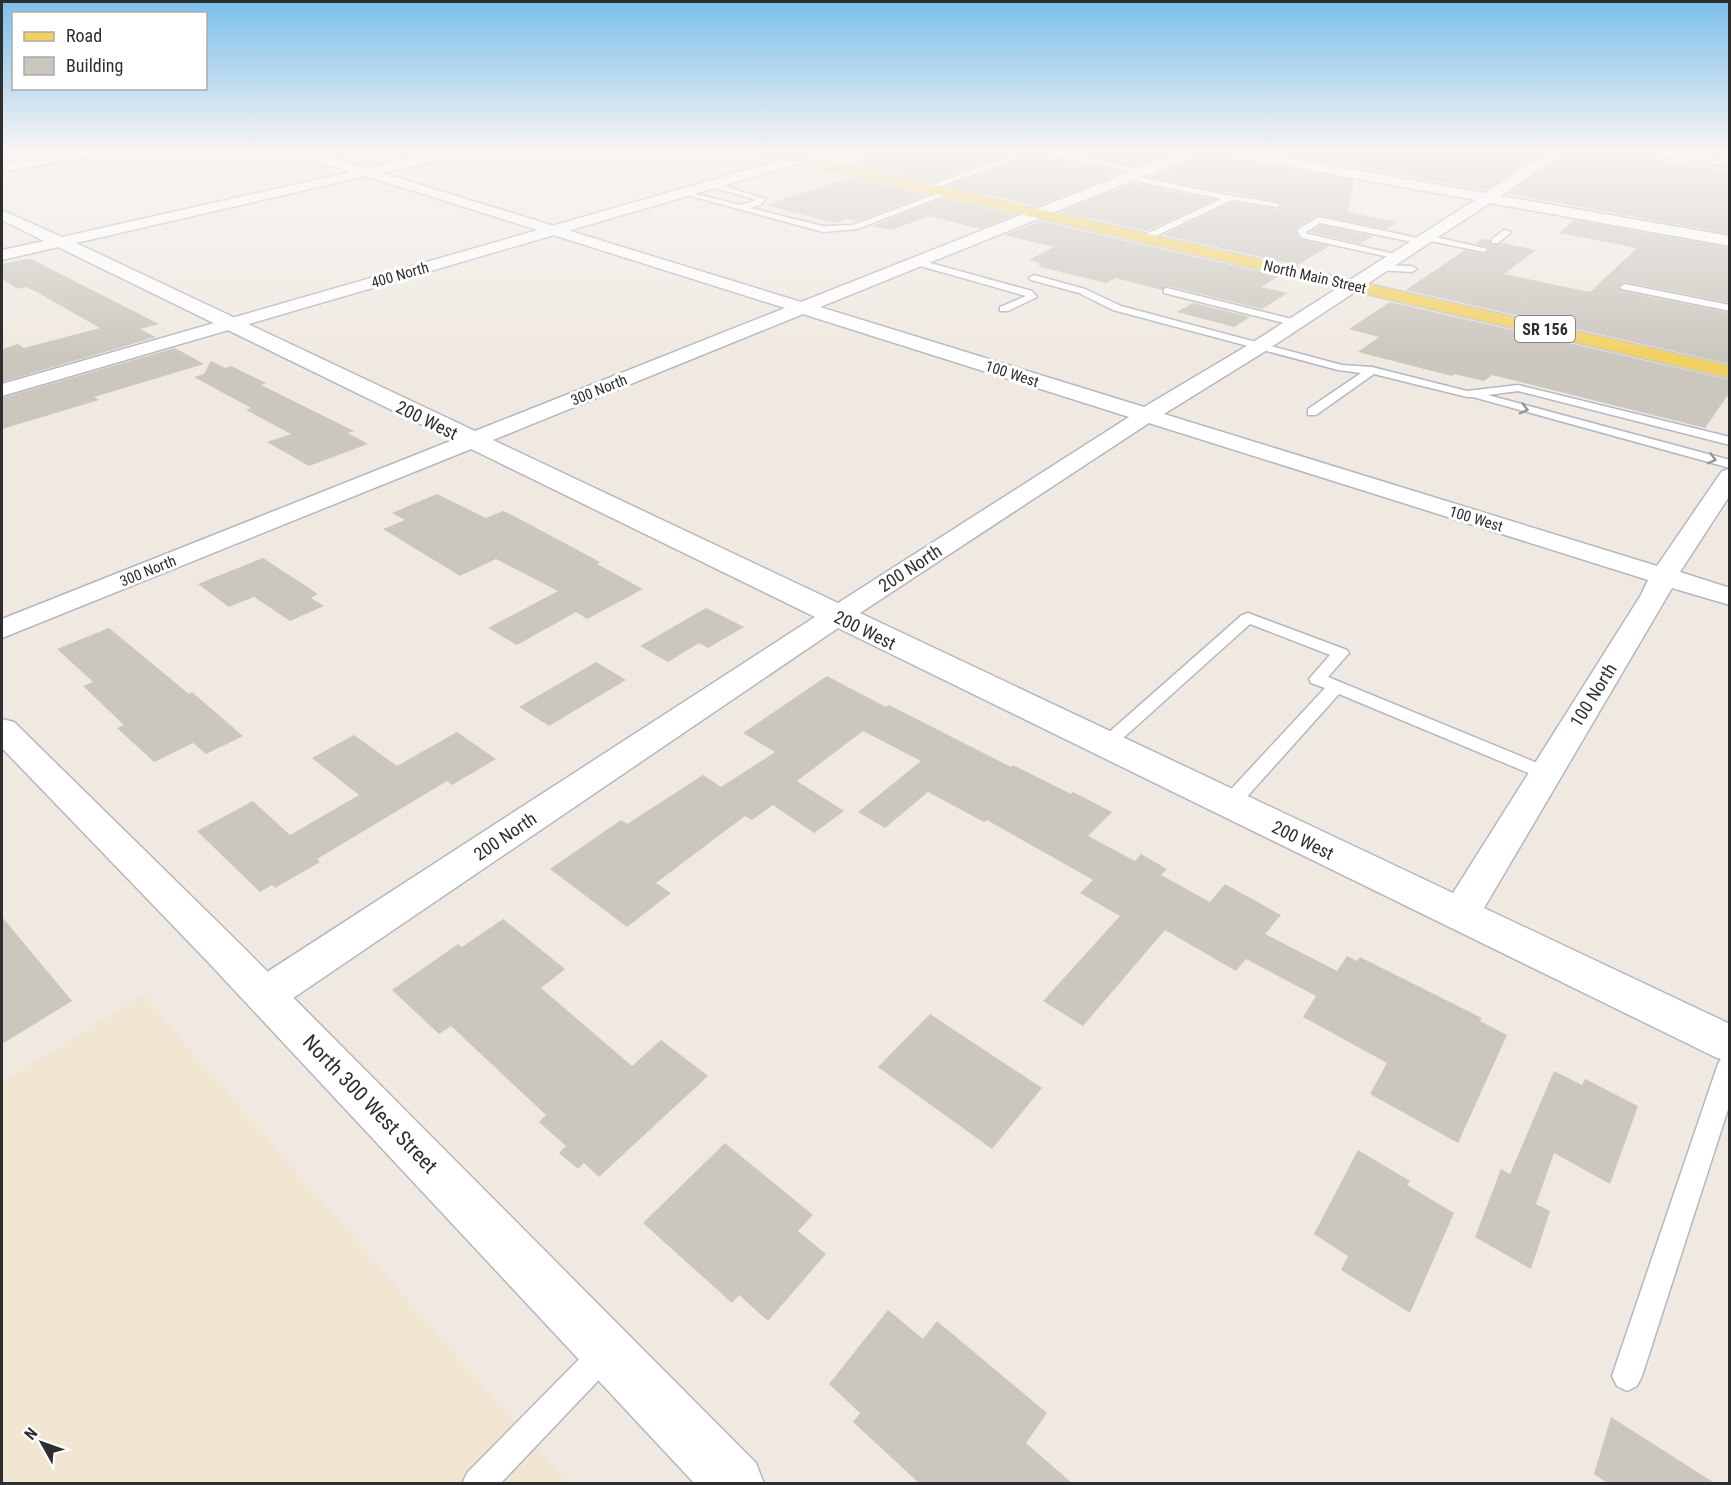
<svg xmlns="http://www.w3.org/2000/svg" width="1731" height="1485" viewBox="0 0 1731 1485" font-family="'Roboto Condensed',sans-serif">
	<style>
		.education { fill: #f0e6d1 }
		.building { fill: #cbc7bf }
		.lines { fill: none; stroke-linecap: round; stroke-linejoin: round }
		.lane-casing { stroke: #b4b7c1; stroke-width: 3 }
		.street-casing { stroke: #b4b7c1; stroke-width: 3 }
		.secondary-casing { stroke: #b4b7c1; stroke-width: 3 }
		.primary-casing { stroke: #c9c9c9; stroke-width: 3 }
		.lane { fill: #fff; fill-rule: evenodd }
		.street { fill: #fff; fill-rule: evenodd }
		.secondary { fill: #fff; fill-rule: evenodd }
		.primary { fill: #f2d163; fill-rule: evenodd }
		.oneway { stroke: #969696 }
		.labels { text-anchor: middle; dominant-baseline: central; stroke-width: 6; stroke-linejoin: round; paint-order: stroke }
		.far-street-label { font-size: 15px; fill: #2e2e2e; stroke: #fff }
		.shield { fill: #fff; stroke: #6d6d6d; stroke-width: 1.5 }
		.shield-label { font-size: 16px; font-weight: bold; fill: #2e2e2e }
		.street-label { font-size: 18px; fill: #2e2e2e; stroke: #fff }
		.near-street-label { font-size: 21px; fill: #2e2e2e; stroke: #fff }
	</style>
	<rect width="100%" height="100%" fill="#efe9e1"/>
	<polygon class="education" points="143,995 568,1483 2,1484 2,1082"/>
	<g class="building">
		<polygon points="862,150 985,150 1004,156 932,183 867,168"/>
		<polygon points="1010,150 1046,150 1043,157 1045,160 1054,158 1123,172 1037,206 947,186 1026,157 1025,154"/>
		<polygon points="1059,150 1179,150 1137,167"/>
		<polygon points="1204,150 1212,150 1220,156 1354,180 1348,212 1397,222 1386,229 1318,215 1297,227 1295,232 1302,240 1330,246 1297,265 1163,235 1232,202 1276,209 1282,206 1276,201 1149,177 1202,155"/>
		<polygon points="1255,150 1548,150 1486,190"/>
		<polygon points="1569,150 1595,150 1730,171 1730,234 1509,194"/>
		<polygon points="852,177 927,195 856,221 846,219 834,223 766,205"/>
		<polygon points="1133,183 1214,200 1147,231 1061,212"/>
		<polygon points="943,198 1015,215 980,229 930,216 891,230 872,226"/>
		<polygon points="1574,220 1730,248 1730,303 1625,282 1618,287 1622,291 1730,313 1730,364 1406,290 1465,250 1485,254 1490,248 1475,244 1482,239 1490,240 1492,245 1502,243 1536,250 1504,274 1590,292 1637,248 1559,233"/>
		<polygon points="1040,221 1279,276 1261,287 1288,293 1262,309 1168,286 1162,290 1116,278 1106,283 1037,266 1042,264 1029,260 1054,247 1005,235"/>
		<polygon points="1320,225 1373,236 1360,244 1310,232"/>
		<polygon points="25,259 31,259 159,324 140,329 156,337 2,382 2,349 18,344 24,348 100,328 35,291 25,287 18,289 2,279 2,264"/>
		<polygon points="1390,302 1730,380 1730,392 1705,428 1492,375 1484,381 1454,374 1452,376 1358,352 1379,337 1349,329"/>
		<polygon points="1193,303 1250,317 1234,327 1177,312"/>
		<polygon points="175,348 204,364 94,397 99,400 2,429 2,398"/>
		<polygon points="211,361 225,368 231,366 266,383 261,385 354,431 348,433 368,444 309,466 267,442 291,434 246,410 251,408 194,377 204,374"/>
		<polygon points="437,494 486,518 503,511 512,515 600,562 597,564 643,589 587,619 576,612 517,645 488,628 558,591 496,559 460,576 383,529 405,520 392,513"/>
		<polygon points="263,558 318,594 311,598 324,606 290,621 254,597 229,607 198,584"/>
		<polygon points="706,608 744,627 708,648 699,643 668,662 640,646"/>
		<polygon points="109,628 189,694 192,692 243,736 206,754 193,743 154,762 117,728 124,725 83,686 93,682 57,649"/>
		<polygon points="596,662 626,680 549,726 519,707"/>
		<polygon points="827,676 886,707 889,705 1011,767 1013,765 1071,794 1073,792 1112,812 1088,836 1135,861 1141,854 1167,869 1161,875 1210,902 1225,884 1281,915 1265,934 1337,971 1347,956 1357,961 1360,957 1482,1018 1480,1021 1507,1035 1458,1143 1370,1094 1387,1063 1303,1017 1316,996 1246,959 1236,971 1165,930 1083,1026 1043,1001 1120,916 1080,893 1093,880 987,820 984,822 928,792 885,828 858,812 921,761 863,731 797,781 844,811 814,833 773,805 752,820 745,816 656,883 671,893 627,927 550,869 621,820 627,824 703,775 721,787 775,752 743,733"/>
		<polygon points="457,732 496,759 452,785 447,781 317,859 320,862 275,888 272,885 260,892 197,831 253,801 290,835 359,795 312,758 354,735 397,766"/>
		<polygon points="2,917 72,1001 2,1044"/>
		<polygon points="503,919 565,969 541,988 632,1066 661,1040 708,1076 599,1177 584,1163 578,1169 559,1153 566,1146 539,1122 546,1115 451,1026 439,1034 392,990 458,944 462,947"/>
		<polygon points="930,1014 1042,1088 992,1149 878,1067"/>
		<polygon points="1554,1071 1582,1085 1585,1079 1638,1106 1610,1184 1554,1153 1536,1204 1550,1211 1531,1269 1475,1237 1501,1169 1510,1174"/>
		<polygon points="725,1143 813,1215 798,1231 826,1254 768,1321 739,1295 732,1303 643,1223"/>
		<polygon points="1358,1150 1410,1181 1407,1185 1454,1213 1410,1313 1341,1270 1348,1256 1314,1234"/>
		<polygon points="888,1310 923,1339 937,1321 1047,1413 1026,1443 1073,1484 920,1484 853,1422 860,1413 829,1384"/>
		<polygon points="1611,1417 1716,1484 1609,1484 1594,1474"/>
	</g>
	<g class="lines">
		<g class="lane-casing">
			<g id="lane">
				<polygon points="534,150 559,150 555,152"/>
				<polygon points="606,150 631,150 627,152"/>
				<polygon points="987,150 1001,150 1024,156 930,190 923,188 1012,156"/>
				<polygon points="1048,150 1142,170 1146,172 1142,174 1053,155 1051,158 1045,158"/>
				<polygon points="1129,175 1228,195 1276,203 1280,205 1276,207 1232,200 1145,241 1141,238 1142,236 1221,199 1126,179 1125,177"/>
				<polygon points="711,182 766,199 761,205 750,208 823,226 853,225 944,191 951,193 857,229 823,232 679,193 683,191 741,205 757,200 708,186 708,182"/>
				<polygon points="1319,217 1423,239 1427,235 1488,249 1484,252 1426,240 1422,244 1320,223 1306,232 1308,234 1403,256 1398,259 1302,238 1297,231 1298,229"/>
				<polygon points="1504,230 1511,232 1498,243 1492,243 1492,239"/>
				<polygon points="916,259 1032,291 1037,297 1008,311 1000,311 1000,307 1026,296 913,264 911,262"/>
				<polygon points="1380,265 1412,266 1417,269 1412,272 1377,270 1375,268"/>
				<polygon points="1034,275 1085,289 1121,306 1342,365 1372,367 1467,391 1518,385 1730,437 1730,445 1518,391 1488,395 1730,460 1730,468 1473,397 1467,397 1374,374 1316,415 1308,415 1308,409 1361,373 1338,370 1113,310 1079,293 1031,280 1029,278"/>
				<polygon points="1625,284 1730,305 1730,311 1622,289 1620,287"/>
				<polygon points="1167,288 1300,321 1301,323 1296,326 1164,293 1164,289"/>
				<polygon points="1248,613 1347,650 1349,653 1328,677 1552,769 1554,773 1552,777 1545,779 1538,777 1339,694 1236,809 1229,811 1222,809 1219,804 1222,799 1325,688 1311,683 1309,679 1330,655 1250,624 1111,749 1099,749 1096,745 1099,741 1242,615"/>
				<polygon points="1730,1054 1730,1103 1642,1376 1637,1386 1627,1391 1617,1386 1612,1376 1718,1064 1722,1057"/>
				<polygon points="604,1339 614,1344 619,1354 614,1364 500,1484 462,1484 467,1473 594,1344"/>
			</g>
		</g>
		<g class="street-casing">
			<g id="street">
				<polygon points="79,150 106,150 100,154 2,172 2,164"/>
				<path d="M289,150H308L367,168L447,150H470L469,153L382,173L801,302L1185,150H1202L1201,153L820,307L1144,407L1250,344L1475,200L1220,154L1214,150H1242L1485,193L1552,150H1567L1501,196L1730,236V246L1490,203L1264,352L1164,414L1657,566L1722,471L1730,469V495L1680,572L1730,588V605L1672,588L1484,908L1730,1024V1062L1715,1057L838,628L280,1007L265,1012L250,1007L244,995L250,983L815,617L471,449L2,638V619L453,440L58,247L2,260V250L44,241L2,220V210L62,237L350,172L290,153ZM366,176L785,308L475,431L76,243ZM803,314L1129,417L838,603L493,440ZM1149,423L1648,580L1641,595L1453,893L860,613Z"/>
				<polygon points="1642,150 1675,150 1730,158 1730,166 1648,154"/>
			</g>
		</g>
		<g class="secondary-casing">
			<g id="secondary">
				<polygon points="816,150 836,150 835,153 2,396 2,384"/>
				<polygon points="2,719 14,722 237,941 756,1463 764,1484 695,1484 209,963 2,748"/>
			</g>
		</g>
		<g class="primary-casing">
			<polygon id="primary" points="755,150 778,150 1730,366 1730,378 761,154"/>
		</g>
		<use href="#lane" class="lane"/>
		<use href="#street" class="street"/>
		<use href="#secondary" class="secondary"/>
		<use href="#primary" class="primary"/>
	</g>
	<defs><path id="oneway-chevron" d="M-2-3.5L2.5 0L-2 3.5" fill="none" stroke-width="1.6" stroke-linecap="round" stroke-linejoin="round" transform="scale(1.5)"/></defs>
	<g class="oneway">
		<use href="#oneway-chevron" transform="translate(1524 409) rotate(15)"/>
		<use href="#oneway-chevron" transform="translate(1712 459) rotate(15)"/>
	</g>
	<linearGradient id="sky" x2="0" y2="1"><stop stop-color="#7abfeb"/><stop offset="0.42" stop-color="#f8f5f2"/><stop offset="1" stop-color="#f8f5f2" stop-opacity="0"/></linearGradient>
	<rect width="1731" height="358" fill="url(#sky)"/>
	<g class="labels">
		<g class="far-street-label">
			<text transform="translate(400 275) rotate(-16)">400 North</text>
			<text transform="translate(1315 277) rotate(13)">North Main Street</text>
			<text transform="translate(1012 374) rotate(18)">100 West</text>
			<text transform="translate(599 390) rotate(-22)">300 North</text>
			<text transform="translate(1476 519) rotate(17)">100 West</text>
			<text transform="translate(148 571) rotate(-22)">300 North</text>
		</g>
		<rect class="shield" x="1515" y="316" width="60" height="26" rx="4.5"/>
		<g class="shield-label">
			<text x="1545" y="329">SR 156</text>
		</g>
		<g class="street-label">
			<text transform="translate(427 420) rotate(26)">200 West</text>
			<text transform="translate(910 568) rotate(-33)">200 North</text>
			<text transform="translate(865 630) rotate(26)">200 West</text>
			<text transform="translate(1593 695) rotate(-58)">100 North</text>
			<text transform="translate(505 836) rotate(-34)">200 North</text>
			<text transform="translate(1303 840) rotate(26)">200 West</text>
		</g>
		<g class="near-street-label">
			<text transform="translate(370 1104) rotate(46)">North 300 West Street</text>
		</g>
	</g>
	<rect width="1731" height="1485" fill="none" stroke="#2e2e2e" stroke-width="6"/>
	<rect x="12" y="12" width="195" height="78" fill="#ffffff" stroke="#ababab" stroke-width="1.5"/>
	<rect x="24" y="32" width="30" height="9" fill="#f2d163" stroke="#ababab" stroke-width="1.5"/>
	<text x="66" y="42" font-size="18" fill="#2e2e2e">Road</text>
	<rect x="24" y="57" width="30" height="18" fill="#cbc7bf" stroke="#ababab" stroke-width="1.5"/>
	<text x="66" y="72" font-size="18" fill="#2e2e2e">Building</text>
	<g transform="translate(42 1443) rotate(310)" stroke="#ffffff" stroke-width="4.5" paint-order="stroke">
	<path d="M0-4.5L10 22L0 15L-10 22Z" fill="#2e2e2e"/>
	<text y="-9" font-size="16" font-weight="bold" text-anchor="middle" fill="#2e2e2e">N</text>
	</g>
</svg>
